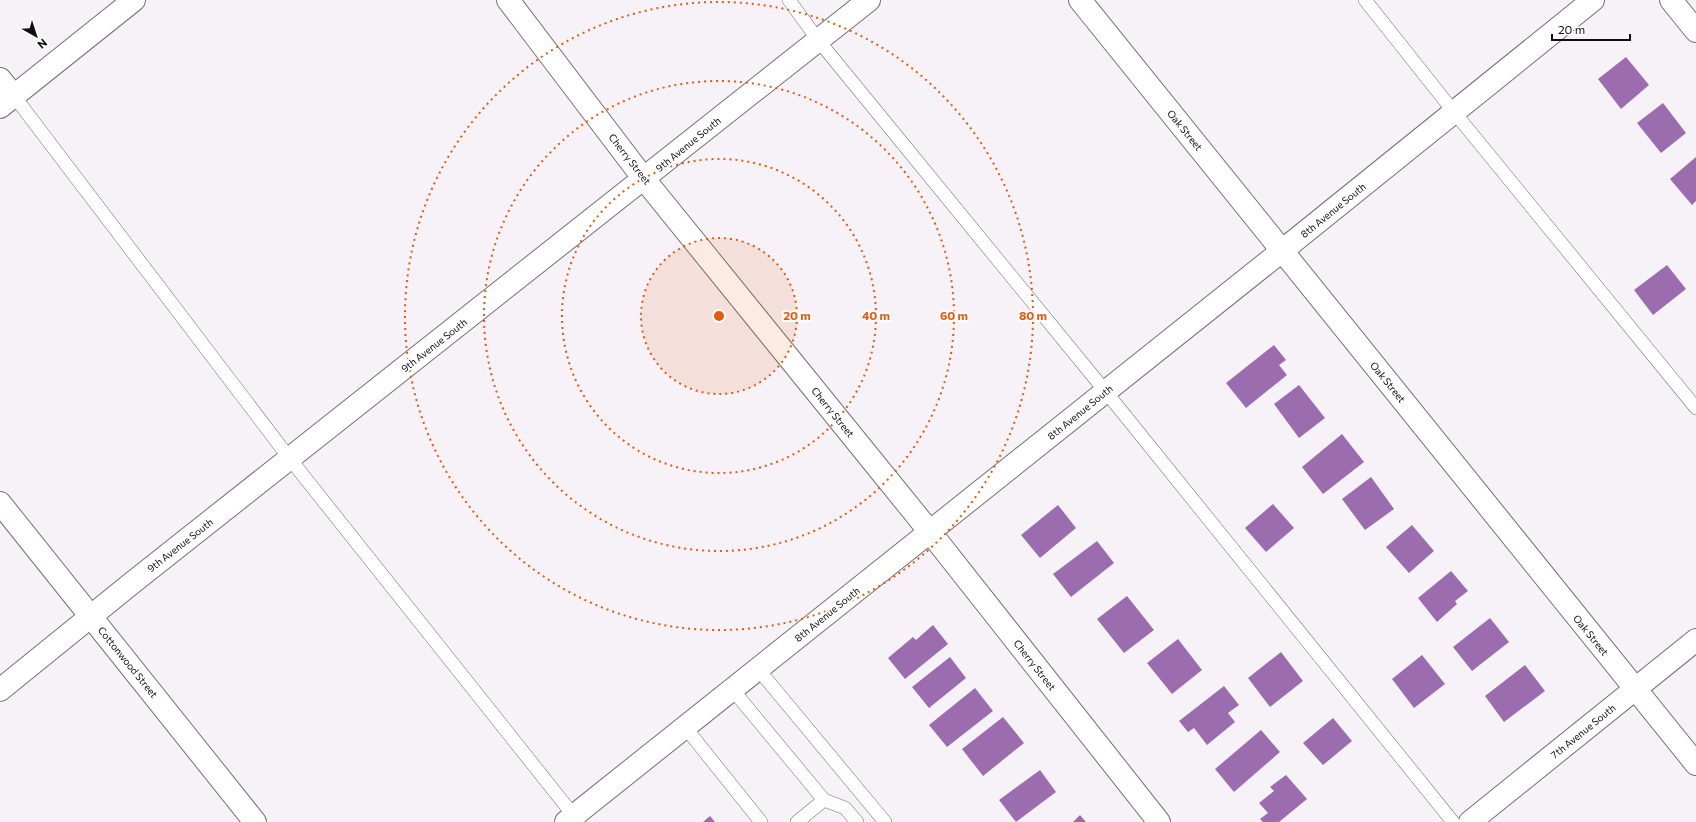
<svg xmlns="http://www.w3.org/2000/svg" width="1696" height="822" viewBox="0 0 1696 822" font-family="Commissioner,sans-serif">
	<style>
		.building { fill: #9b6daf }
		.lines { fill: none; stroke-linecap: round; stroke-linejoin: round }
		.service-casing { stroke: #757177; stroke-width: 14 }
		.minor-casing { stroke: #757177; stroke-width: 24 }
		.service { stroke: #fff; stroke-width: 13 }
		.minor { stroke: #fff; stroke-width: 22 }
		.ring { fill: none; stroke: #e8590c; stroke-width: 2; stroke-dasharray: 2 4 }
		.labels { text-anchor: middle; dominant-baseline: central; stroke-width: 4; stroke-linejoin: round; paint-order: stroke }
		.street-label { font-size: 10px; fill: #100e10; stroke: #fff }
		.centre { fill: #e8590c; stroke: #fff; stroke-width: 2 }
		.ring-label { font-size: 12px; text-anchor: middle; font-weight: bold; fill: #e8590c; stroke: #fff; stroke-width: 4; stroke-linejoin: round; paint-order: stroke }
	</style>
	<rect width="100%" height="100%" fill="#f6f2f8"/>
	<g class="building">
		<polygon points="1626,57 1649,85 1621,109 1598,79"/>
		<polygon points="1663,103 1686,133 1661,153 1637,123"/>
		<polygon points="1696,157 1696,201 1692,205 1670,179"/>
		<polygon points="1667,265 1686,289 1653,315 1634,290"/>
		<polygon points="1274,345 1286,360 1279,365 1287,375 1246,408 1226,383"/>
		<polygon points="1299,385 1325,418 1299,438 1274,404"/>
		<polygon points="1342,434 1364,462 1323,494 1302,467"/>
		<polygon points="1371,477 1394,509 1365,530 1342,499"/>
		<polygon points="1273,504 1294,528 1266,552 1245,528"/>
		<polygon points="1058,505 1076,528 1040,558 1021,535"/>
		<polygon points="1412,525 1434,551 1409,573 1386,547"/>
		<polygon points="1097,541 1114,563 1071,597 1053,574"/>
		<polygon points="1451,571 1468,591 1455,601 1457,604 1437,622 1418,598"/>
		<polygon points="1127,596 1154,630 1124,653 1097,619"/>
		<polygon points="1490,618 1509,642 1472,671 1453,647"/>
		<polygon points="933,625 948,644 905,679 888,658 913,637 916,640"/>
		<polygon points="1178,639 1202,670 1172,694 1147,663"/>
		<polygon points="1281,652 1303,681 1270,707 1248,678"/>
		<polygon points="1422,655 1445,684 1414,708 1392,679"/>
		<polygon points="950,657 966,678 929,708 912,687"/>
		<polygon points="1525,665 1545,691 1504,722 1485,696"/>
		<polygon points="1224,686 1239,705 1228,713 1235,722 1207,745 1194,728 1188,732 1179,721"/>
		<polygon points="975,688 993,711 947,747 929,725"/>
		<polygon points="1003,717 1024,743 983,776 962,749"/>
		<polygon points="1333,718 1352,741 1323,765 1303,743"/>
		<polygon points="1261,730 1280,752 1234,792 1215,769"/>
		<polygon points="1040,770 1056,792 1016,822 999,800"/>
		<polygon points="1286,775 1307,799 1279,822 1263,822 1260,819 1268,813 1259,803 1274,791 1270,787"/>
		<polygon points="1080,815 1086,822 1073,822"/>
		<polygon points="710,816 715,822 703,822"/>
	</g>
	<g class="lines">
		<g class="service-casing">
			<g id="service">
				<polyline points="789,0 818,40 1106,392 1453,822"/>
				<polyline points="1365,0 1454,112 1696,408"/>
				<polyline points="14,96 290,459 578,821"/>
				<polyline points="758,669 885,822"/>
				<polyline points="732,689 824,800 797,822"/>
				<polyline points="685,727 761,822"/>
				<polyline points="824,800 845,808 857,822"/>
			</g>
		</g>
		<g class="minor-casing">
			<g id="minor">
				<polyline points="508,0 644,179 930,532 1159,822"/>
				<polyline points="1080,0 1696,764"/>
				<polyline points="1671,0 1696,31"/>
				<polyline points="0,79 14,96"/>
				<polyline points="0,107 134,0"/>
				<polyline points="0,503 255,822"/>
				<polyline points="0,690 132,583 869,0"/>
				<polyline points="566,822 1283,250 1593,0"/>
				<polyline points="1470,822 1696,640"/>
			</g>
		</g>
		<use href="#service" class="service"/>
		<use href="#minor" class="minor"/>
	</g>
	<circle cx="719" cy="316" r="78" fill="#e8590c" fill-opacity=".12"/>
	<g class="ring">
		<circle cx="719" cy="316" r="78"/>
		<circle cx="719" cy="316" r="157"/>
		<circle cx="719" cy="316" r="235"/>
		<circle cx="719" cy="316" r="314"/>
	</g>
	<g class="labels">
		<g class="street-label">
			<text transform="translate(1185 130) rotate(51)">Oak Street</text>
			<text transform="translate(688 144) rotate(-39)">9th Avenue South</text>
			<text transform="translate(630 159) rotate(52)">Cherry Street</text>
			<text transform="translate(1333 210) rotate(-39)">8th Avenue South</text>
			<text transform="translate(434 345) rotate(-38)">9th Avenue South</text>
			<text transform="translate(1388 382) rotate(51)">Oak Street</text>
			<text transform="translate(833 412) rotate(51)">Cherry Street</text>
			<text transform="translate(1080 412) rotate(-39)">8th Avenue South</text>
			<text transform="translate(180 545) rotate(-38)">9th Avenue South</text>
			<text transform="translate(827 614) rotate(-39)">8th Avenue South</text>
			<text transform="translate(1591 635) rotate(51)">Oak Street</text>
			<text transform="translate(128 662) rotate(51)">Cottonwood Street</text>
			<text transform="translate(1035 665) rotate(52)">Cherry Street</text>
			<text transform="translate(1583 731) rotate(-39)">7th Avenue South</text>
		</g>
	</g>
	<circle cx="719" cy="316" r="6" class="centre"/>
	<g class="ring-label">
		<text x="797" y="320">20 m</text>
		<text x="876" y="320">40 m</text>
		<text x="954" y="320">60 m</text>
		<text x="1033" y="320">80 m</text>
	</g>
	<g transform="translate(36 36) rotate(141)" stroke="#ffffff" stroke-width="3" paint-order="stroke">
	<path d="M0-3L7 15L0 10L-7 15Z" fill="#100e10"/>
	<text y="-6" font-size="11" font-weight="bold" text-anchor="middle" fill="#100e10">N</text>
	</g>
	<path d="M1552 34v6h78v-6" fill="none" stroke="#100e10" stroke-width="2"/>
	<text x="1558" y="34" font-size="12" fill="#100e10" stroke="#ffffff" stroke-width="3" paint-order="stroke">20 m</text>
</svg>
